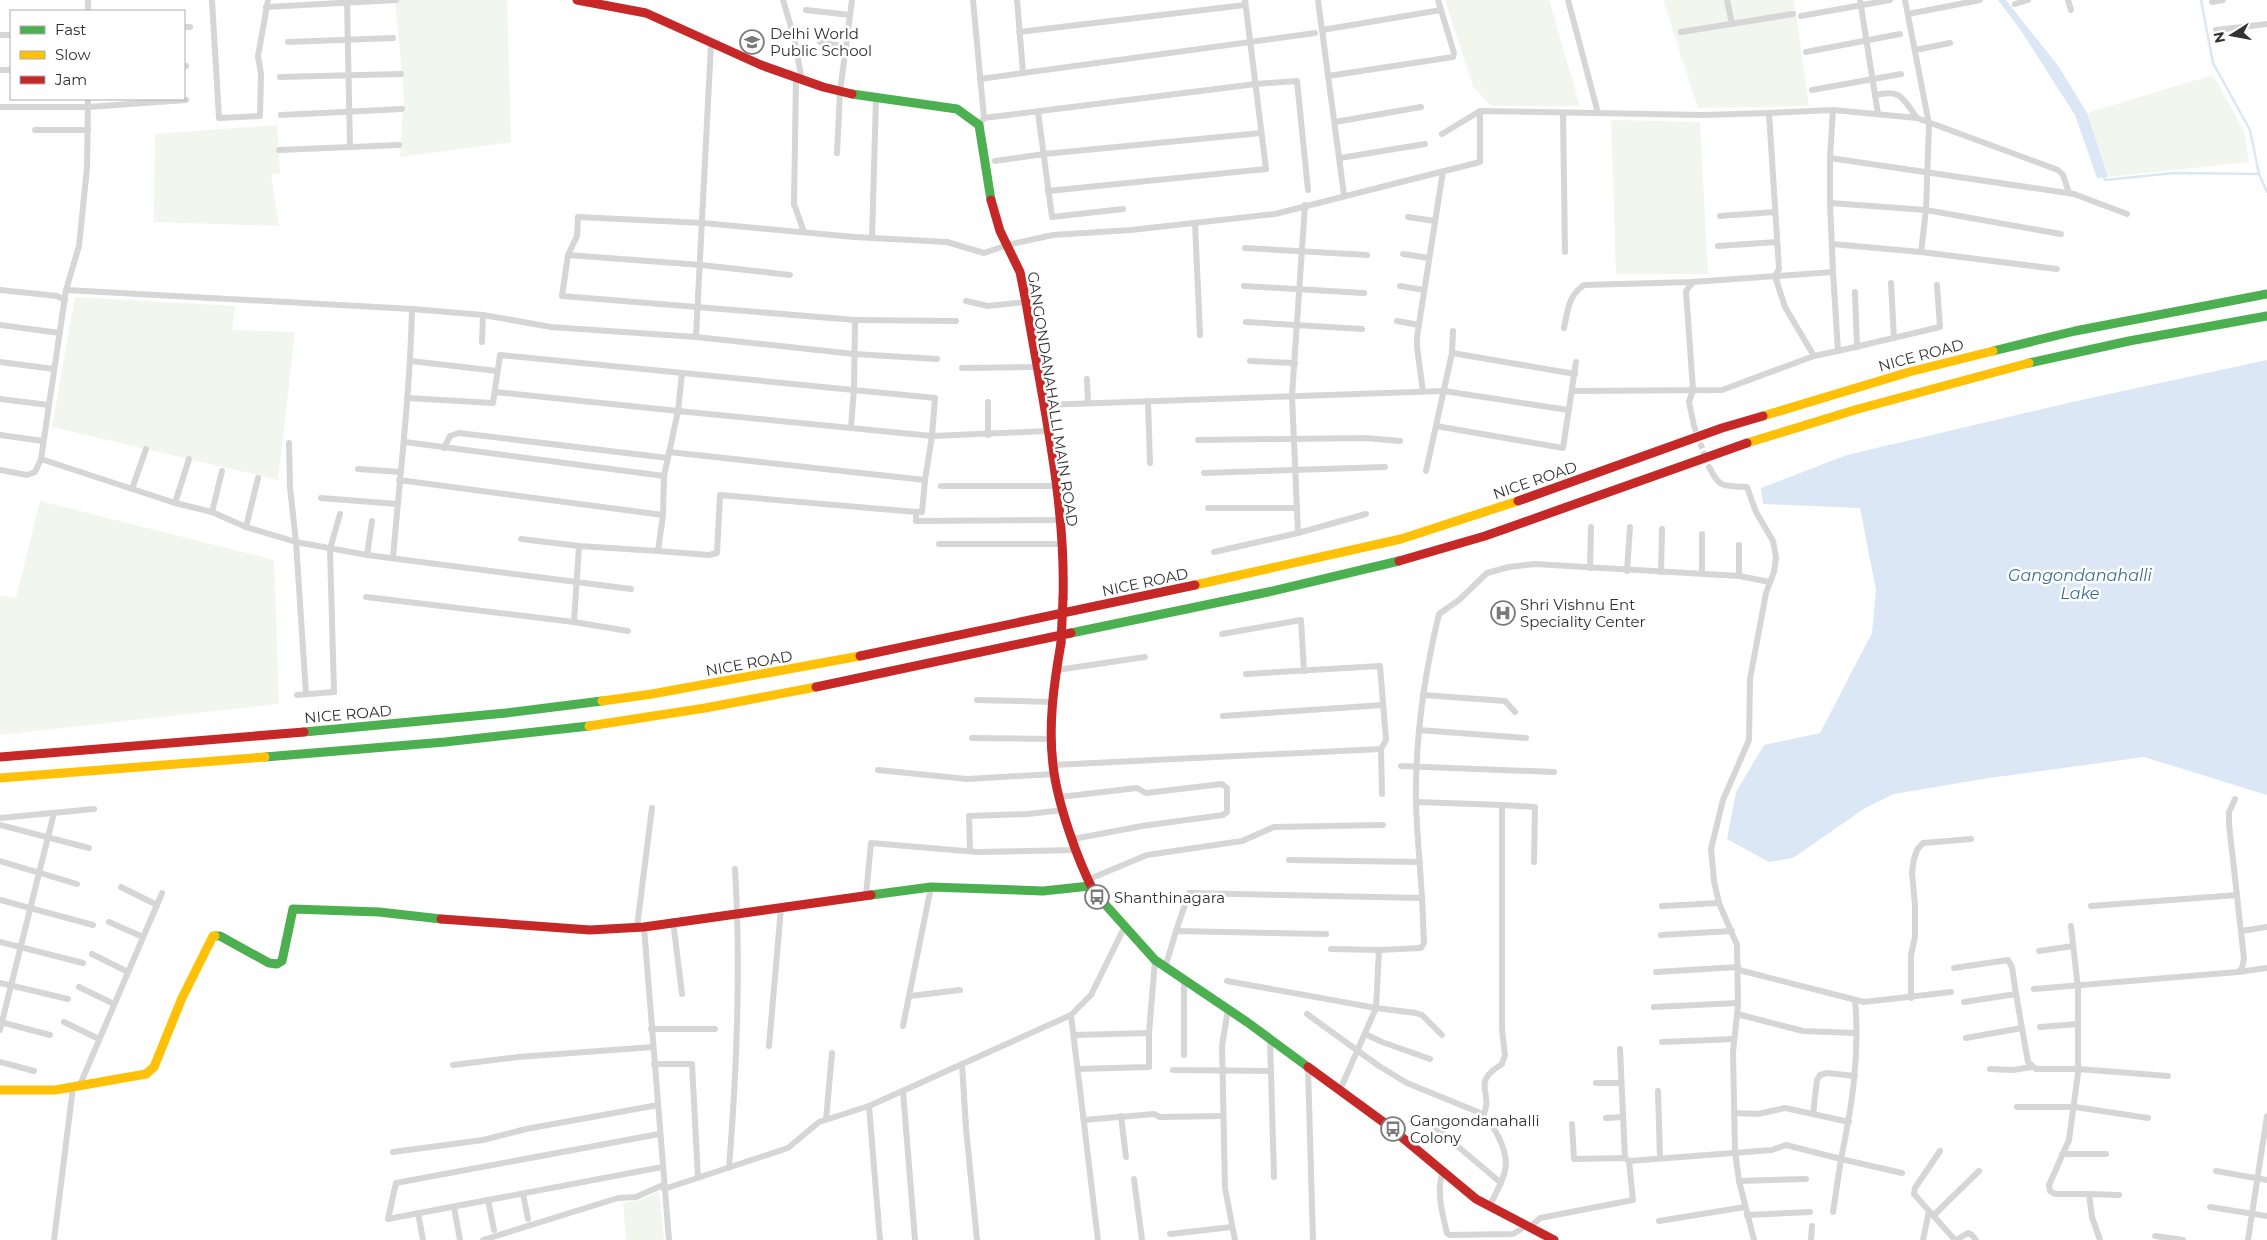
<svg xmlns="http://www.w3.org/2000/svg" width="2267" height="1240" viewBox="0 0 2267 1240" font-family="Montserrat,sans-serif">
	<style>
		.green { fill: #f1f6ee }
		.water { fill: #dbe7f4 }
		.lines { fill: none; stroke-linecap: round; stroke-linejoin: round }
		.stream { stroke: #dbe7f4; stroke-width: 2.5 }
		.street-tunnel { stroke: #d6d6d6; stroke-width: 6; stroke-dasharray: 6 3; stroke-linecap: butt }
		.street { stroke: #d6d6d6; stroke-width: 6 }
		.fast { stroke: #4caf50; stroke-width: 9 }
		.slow { stroke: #ffc107; stroke-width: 9 }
		.jam { stroke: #c62828; stroke-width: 9 }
		.jam-bridge { stroke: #c62828; stroke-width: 9 }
		.labels { text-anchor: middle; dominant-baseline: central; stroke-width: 5; stroke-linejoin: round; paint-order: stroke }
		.poi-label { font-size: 15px; fill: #323232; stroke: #fff; text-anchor: start }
		.street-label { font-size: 15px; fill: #323232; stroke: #fff }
		.water-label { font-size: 16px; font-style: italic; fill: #38699c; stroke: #fff }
	</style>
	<rect width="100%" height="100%" fill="#fff"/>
	<g class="green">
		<polygon points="395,0 507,0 511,142 400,157 404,96"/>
		<polygon points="1445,0 1549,0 1580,106 1491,106 1473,87"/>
		<polygon points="1663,0 1794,0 1809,106 1698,108"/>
		<polygon points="2213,75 2244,131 2249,162 2108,177 2087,113"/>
		<polygon points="1611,120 1700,122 1708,274 1616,274"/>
		<polygon points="277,125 280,173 271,174 279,226 154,222 155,134"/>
		<polygon points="75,297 235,306 232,330 295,332 278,480 52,427"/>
		<polygon points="40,501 274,560 279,704 0,735 0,596 16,598"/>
		<polygon points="659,1192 664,1240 626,1240 623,1203 640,1200"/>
	</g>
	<g class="water">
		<polygon points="1998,0 2006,0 2059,67 2087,113 2108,177 2097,178 2075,115 2022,32"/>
		<polygon points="2267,360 2267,795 2144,757 1989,778 1894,794 1865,808 1793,858 1769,862 1727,839 1736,792 1764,745 1820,733 1872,633 1876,590 1860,508 1763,504 1761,488 1847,455 2072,402"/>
	</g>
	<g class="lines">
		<g class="stream">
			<polyline points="2201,0 2213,63 2250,130 2259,174"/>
			<polyline points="2103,175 2105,180 2174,173 2259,174 2267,192"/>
		</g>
		<polyline class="street-tunnel" points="1694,426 1706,459"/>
		<g class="street">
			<polyline points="88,0 88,11"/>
			<polyline points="212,0 219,118 260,116 261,74 258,56 268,0"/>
			<polyline points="347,0 350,147"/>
			<polyline points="783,0 794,37 802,81"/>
			<polyline points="973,0 984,118"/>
			<polyline points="1017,0 1023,72"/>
			<polyline points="1318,0 1344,195"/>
			<polyline points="1568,0 1598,113"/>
			<polyline points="1727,0 1732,24"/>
			<polyline points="1860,0 1878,114"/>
			<polyline points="2068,0 2071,10"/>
			<polyline points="2212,2 2223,0"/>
			<polyline points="2015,4 2028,0"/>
			<polyline points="266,7 396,0"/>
			<polyline points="806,10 850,15"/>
			<polyline points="1908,14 1980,0"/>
			<polyline points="1801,16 1890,0"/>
			<polyline points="184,27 190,27"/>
			<polyline points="1322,30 1441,10"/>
			<polyline points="2216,30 2267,24"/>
			<polyline points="1019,32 1245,5"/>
			<polyline points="1681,32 1793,14"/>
			<polyline points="0,35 11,35"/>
			<polyline points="288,42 393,38"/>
			<polyline points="820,42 846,47"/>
			<polyline points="1915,50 1950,43"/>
			<polyline points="1806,52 1900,34"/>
			<polyline points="184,66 186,66"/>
			<polyline points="0,70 11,70"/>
			<polyline points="1328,76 1453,57 1454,53 1438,0"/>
			<polyline points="280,77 401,74"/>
			<polyline points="796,79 794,204 804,232"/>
			<polyline points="980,79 1315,33"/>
			<polyline points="1812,90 1901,74"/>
			<path d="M1875,95C1902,89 1902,98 1917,118"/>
			<polyline points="0,107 88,107 186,100"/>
			<polyline points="1833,110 1830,158 2074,194 2127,214"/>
			<polyline points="1038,112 1052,217 1123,209"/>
			<polyline points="1563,113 1565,252"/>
			<polyline points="1769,113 1833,110 1917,118 2058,170 2063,175 2069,193"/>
			<polyline points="281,115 402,109"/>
			<polyline points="1335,122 1421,107"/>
			<polyline points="979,125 984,118 1256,84 1297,81 1308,190"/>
			<polyline points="35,130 88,130"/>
			<polyline points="1442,134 1480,111"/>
			<polyline points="279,150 399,145"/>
			<polyline points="837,153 840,92 852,0"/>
			<polyline points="1340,158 1425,144"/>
			<polyline points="1830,158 1830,203 1833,272"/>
			<polyline points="995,161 1044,154 1261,133"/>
			<polyline points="1048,191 1266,169 1245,0"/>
			<polyline points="1830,203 1926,210 1929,124 1905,0"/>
			<polyline points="1720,216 1775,212"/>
			<polyline points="1408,217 1435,221"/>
			<polyline points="1195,223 1200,335"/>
			<polyline points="872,238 876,99"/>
			<polyline points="1832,244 1921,252 1926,210 2061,234"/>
			<polyline points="1718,246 1777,242"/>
			<polyline points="1245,248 1367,255"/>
			<polyline points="1921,252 2057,269"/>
			<polyline points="1403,254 1429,258"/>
			<polyline points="568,255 577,236 578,217 703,223 854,237 947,242 984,253 1007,245 1053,235 1131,230 1275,214 1480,162 1480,111 1703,115 1769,113 1779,269 1775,276 1785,307 1814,356 1722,390 1572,391"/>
			<polyline points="790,275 701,265 568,255 562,296 855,320 854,389 851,427"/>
			<polyline points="1693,282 1686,291 1693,390 1689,402 1694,426"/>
			<polyline points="1891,283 1894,338"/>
			<polyline points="1244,286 1364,293"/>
			<polyline points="1400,286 1424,290"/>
			<polyline points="0,290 57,296 65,300"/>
			<polyline points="66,290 412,309 483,315 551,327 696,337 854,354 937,359"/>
			<polyline points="1855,292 1857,347"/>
			<polyline points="966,301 988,306 1026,302"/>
			<polyline points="855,320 956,321"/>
			<polyline points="1397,321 1419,325"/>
			<polyline points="1246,322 1362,329"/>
			<polyline points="0,325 60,333"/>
			<path d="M1564,328C1568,310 1568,296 1584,285L1693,282L1833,272L1838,351L1814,356"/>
			<polyline points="696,337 711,44"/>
			<polyline points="482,342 483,315"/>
			<polyline points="1838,351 1940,327 1937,285"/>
			<polyline points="1452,353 1575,374"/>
			<polyline points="411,361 497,371"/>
			<polyline points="1250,361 1295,363"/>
			<polyline points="0,362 54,369"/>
			<polyline points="962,368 1037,367"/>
			<polyline points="1087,379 1088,403"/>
			<polyline points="495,392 678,411 682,373"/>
			<polyline points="1423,392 1417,347 1417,337 1443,171"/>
			<polyline points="407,398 493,403 500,355 935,398 932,436 678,411 664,476"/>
			<polyline points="0,399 49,405"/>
			<polyline points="1148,401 1150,463"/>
			<polyline points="988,402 988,435"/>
			<polyline points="1043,405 1444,391 1568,410"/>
			<polyline points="1436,426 1563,448 1576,362"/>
			<polyline points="0,435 43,441"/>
			<polyline points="1198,440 1365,438 1400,441"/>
			<polyline points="405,442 664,476 663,515 658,551 579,546 521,539"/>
			<polyline points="289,443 290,487 296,542 306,694"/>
			<polyline points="444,448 450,436 459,433 668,458"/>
			<polyline points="669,452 925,480"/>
			<polyline points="41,459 175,503 212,512 246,527 296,542 367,555 631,589"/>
			<path d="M1709,467C1721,490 1723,485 1747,487L1756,512L1773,541L1776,557L1774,572L1766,593L1750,679L1749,740L1723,800L1711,849L1714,881L1719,903L1737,945L1738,1006L1733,1052L1735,1151L1739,1181L1754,1240"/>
			<polyline points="358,469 400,472"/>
			<polyline points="0,470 27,475 35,472 41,459 66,290 79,246 87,168 88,99"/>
			<polyline points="1426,471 1452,353 1453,331"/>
			<polyline points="1204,473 1385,467"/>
			<polyline points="399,480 663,515"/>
			<polyline points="941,486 1056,486"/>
			<polyline points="132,489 146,449"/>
			<polyline points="321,498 397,504"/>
			<polyline points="175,503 189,459"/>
			<polyline points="1208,508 1297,508"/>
			<polyline points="212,512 222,471"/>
			<polyline points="916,512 922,512 925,480 932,436 1048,431"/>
			<polyline points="246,527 258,478"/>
			<polyline points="1298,533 1292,396 1305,205"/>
			<polyline points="939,544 1062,544"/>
			<polyline points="658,551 709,555 717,553 720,495 916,512 916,521 1060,520"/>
			<polyline points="1214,552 1298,533 1366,514"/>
			<polyline points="367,555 372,521"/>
			<path d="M393,558C400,475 410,393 412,309"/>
			<polyline points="1590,568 1591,527"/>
			<polyline points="1627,571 1630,527"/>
			<polyline points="1661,572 1662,529"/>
			<polyline points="1702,573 1702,534"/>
			<polyline points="1739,576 1770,582"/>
			<polyline points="366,597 574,622 628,631"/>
			<polyline points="574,622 579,546"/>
			<polyline points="1222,634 1301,620 1304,671"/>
			<polyline points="1057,670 1145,657"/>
			<polyline points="297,695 334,692 330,549 340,514"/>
			<polyline points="1423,695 1505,701 1515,712"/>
			<polyline points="977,700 1053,702"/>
			<polyline points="1223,716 1383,705"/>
			<polyline points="1419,730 1526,738"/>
			<polyline points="972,738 1052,739"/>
			<polyline points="1381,749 1382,794"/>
			<polyline points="1053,765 1381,749 1386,740 1380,666 1246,674"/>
			<polyline points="1401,766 1554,772"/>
			<polyline points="878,770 967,779 1055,774"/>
			<polyline points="1060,797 1137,788 1146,793 1222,784 1227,788 1227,812 1223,815 1142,826 1073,839"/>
			<path d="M1416,802L1502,805V1030L1505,1055L1502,1064C1469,1084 1495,1092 1483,1116"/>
			<polyline points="1502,805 1535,807 1534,862"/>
			<polyline points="0,818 94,809"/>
			<polyline points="0,825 89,848"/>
			<polyline points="970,851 969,816 1028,814 1064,810"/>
			<polyline points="1289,860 1420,862"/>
			<polyline points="0,861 77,884"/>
			<polyline points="1087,880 1147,855 1242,841 1274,827 1383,825"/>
			<polyline points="121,887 157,905"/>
			<polyline points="866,895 871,843 977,852 1076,850"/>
			<polyline points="0,900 93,925"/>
			<polyline points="1662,906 1719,903"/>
			<polyline points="2091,906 2237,895"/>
			<polyline points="673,921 682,994"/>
			<polyline points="109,922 143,937"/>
			<polyline points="2071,926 2078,988 2078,1073 2069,1140 2049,1185 2050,1191 2055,1194 2089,1194 2092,1217 2100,1240"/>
			<polyline points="637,927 652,808"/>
			<polyline points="644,927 669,1240"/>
			<path d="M1176,931L1189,893L1422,898C1420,866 1417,834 1416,803C1415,739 1424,676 1439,614L1459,600L1487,573L1509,567L1534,564L1739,576V545"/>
			<polyline points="2241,931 2267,927"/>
			<polyline points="1661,935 1732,931"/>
			<polyline points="0,942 83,963"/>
			<polyline points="1331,949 1379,950 1376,1008 1340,1090"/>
			<polyline points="1379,950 1421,948 1424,943 1422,898"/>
			<polyline points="2039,951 2073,946"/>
			<polyline points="92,954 128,972"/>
			<polyline points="1165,968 1176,931 1326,934"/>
			<polyline points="1954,968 2008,960 2012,967 2016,994"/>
			<polyline points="1739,970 1864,1002 1951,992"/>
			<polyline points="1656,972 1738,967"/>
			<polyline points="2238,972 2267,968"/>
			<polyline points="1227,981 1376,1008 1416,1013 1422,1015 1442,1035"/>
			<polyline points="0,983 68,999"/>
			<polyline points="79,987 114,1004"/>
			<polyline points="2034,989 2238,972 2242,968 2244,959 2229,824 2229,812 2235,799"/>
			<polyline points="910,996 960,990"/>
			<polyline points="1911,998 1911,955 1915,937 1915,905 1912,873 1914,859 1917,850 1923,843 1971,839"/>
			<path d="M1855,1000C1860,1054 1852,1107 1841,1159L1902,1173"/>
			<polyline points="1964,1002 2016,994 2028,1062 2036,1069 2078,1069 2168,1076"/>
			<polyline points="1654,1007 1738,1003"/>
			<polyline points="1228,1009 1222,1046 1225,1188 1235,1240"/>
			<path d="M1307,1014L1379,1066L1407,1083L1478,1112C1488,1119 1493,1126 1498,1136C1514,1167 1503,1178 1489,1207"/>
			<polyline points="1737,1014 1803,1031 1856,1033"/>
			<polyline points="1071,1015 1098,1240"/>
			<polyline points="0,1022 50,1035"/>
			<polyline points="64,1022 99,1039"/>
			<polyline points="903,1026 931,887"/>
			<polyline points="2040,1027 2078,1024"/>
			<polyline points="651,1029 715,1029"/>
			<polyline points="0,1030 54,813"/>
			<polyline points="1365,1034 1382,1042 1430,1059"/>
			<polyline points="1074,1035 1149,1033"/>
			<polyline points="1966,1038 2022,1028"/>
			<polyline points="1270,1039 1274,1177"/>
			<polyline points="1662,1042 1734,1039"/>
			<polyline points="769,1046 781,908"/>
			<polyline points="1620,1049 1625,1158 1629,1161"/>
			<polyline points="1184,1055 1184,981"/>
			<polyline points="0,1062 34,1071"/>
			<polyline points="654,1064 692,1064 698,1178"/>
			<polyline points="962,1064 966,1128 977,1240"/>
			<polyline points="453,1065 518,1057 653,1047"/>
			<polyline points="1308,1068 1313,1240"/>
			<polyline points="1078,1069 1149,1067 1149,1033 1155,960"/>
			<polyline points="1990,1069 2013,1070 2032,1067"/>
			<polyline points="1173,1070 1270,1071"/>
			<polyline points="1596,1083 1621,1083"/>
			<polyline points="79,1087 162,893"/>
			<polyline points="903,1091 915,1240"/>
			<polyline points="1658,1091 1660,1158"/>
			<polyline points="869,1106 880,1240"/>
			<polyline points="2017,1107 2075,1107 2148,1118"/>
			<polyline points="1734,1113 1758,1114 1785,1108 1813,1114"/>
			<polyline points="1121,1116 1126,1157"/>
			<polyline points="1606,1118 1623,1117"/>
			<polyline points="826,1120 832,1053"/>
			<polyline points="1084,1120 1154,1114 1160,1117 1223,1116"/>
			<polyline points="1849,1122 1813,1114 1817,1080 1820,1075 1827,1073 1855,1076"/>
			<polyline points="1572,1124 1574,1159 1625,1158"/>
			<polyline points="1435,1127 1501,1183"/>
			<polyline points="659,1134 396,1183 388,1219 662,1167"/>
			<polyline points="1940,1151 1915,1188 1914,1194 1955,1240"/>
			<polyline points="393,1152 483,1140 526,1129 658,1105"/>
			<polyline points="2062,1154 2106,1154"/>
			<path d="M729,1168C737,1069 741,968 735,869"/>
			<path d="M1443,1171C1436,1191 1442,1213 1447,1233L1450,1235L1513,1234L1526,1226"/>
			<polyline points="2216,1171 2267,1180"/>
			<polyline points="1134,1179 1142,1240"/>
			<polyline points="1739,1181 1806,1179"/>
			<polyline points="664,1189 788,1148 819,1122 869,1106 1071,1015 1091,995 1124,928"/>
			<polyline points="523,1194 528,1219"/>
			<polyline points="2089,1194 2119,1195"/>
			<polyline points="488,1200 494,1230"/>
			<polyline points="454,1207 460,1240"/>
			<polyline points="2210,1207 2267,1216"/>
			<polyline points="418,1213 423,1240"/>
			<polyline points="1747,1215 1810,1212"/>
			<polyline points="1934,1215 1979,1171"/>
			<polyline points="1659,1221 1745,1207"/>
			<polyline points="1529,1228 1540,1218 1633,1200 1629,1161 1772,1150 1786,1145 1841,1159 1833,1212"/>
			<polyline points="1170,1234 1232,1227"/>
			<polyline points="2155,1236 2183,1240"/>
			<polyline points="54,1240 73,1087"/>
			<polyline points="483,1240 618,1198 636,1197 663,1185"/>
			<polyline points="1811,1240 1812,1226"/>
			<polyline points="1923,1240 1929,1211"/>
			<polyline points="1956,1240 1968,1233 1972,1235 1976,1240"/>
			<polyline points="2248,1240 2267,1116"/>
		</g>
		<g class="fast">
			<polyline points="852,94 957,109 979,125 991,200"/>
			<polyline points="1993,351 2075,331 2267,294"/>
			<polyline points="2029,363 2129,341 2267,316"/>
			<polyline points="1071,633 1268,592 1399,561"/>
			<polyline points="304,732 506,713 602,701"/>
			<polyline points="265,757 445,742 589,726"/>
			<polyline points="1094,892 1155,960 1247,1022 1308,1067"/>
			<polyline points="871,895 931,887 1043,891 1090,886"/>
			<polyline points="215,936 220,936 269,963 277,964 282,961 293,909 379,912 441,919"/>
		</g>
		<g class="slow">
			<polyline points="1763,416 1909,372 1993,351"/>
			<polyline points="1747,443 1858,409 2029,363"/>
			<polyline points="1195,585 1401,539 1518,501"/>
			<polyline points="602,701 652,694 860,656"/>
			<polyline points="589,726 705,708 816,687"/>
			<polyline points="0,778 265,757"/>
			<polyline points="0,1090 55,1090 146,1074 154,1067 182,998 213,936 215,936"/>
		</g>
		<g class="jam">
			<polyline points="577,0 646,13 761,65 823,87 852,94"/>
			<path d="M991,200L1000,231L1020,272L1026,302C1042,400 1066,500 1063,599"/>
			<polyline points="1518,501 1722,428 1763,416"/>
			<polyline points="1399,561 1485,536 1747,443"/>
			<path d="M1061,643C1054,683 1048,724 1053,765C1057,802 1077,859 1094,892"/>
			<polyline points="860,656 1195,585"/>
			<polyline points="816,687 1071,633"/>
			<polyline points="0,757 304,732"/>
			<polyline points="441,919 590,930 644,927 871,895"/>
			<polyline points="1308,1067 1386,1124 1476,1199 1554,1240"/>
		</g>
		<polyline class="jam-bridge" points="1061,643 1063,599"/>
	</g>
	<defs>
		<g id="school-ring" transform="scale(1.25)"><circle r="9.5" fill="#fff" stroke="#7a7a7a" stroke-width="1.5"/><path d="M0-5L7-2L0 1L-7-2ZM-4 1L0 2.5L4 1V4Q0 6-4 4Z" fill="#7a7a7a"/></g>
		<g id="hospital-ring" transform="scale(1.25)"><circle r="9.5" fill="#fff" stroke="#7a7a7a" stroke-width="1.5"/><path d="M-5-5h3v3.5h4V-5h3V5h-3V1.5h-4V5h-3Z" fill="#7a7a7a"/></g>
		<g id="bus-ring" transform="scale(1.25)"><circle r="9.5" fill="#fff" stroke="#7a7a7a" stroke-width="1.5"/><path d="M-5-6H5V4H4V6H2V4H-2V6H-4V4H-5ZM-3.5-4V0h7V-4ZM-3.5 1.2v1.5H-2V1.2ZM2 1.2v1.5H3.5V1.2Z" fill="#7a7a7a"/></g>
	</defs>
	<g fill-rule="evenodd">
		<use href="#school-ring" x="752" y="42"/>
		<use href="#hospital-ring" x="1503" y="613"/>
		<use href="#bus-ring" x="1097" y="897"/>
		<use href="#bus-ring" x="1393" y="1129"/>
	</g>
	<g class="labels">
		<g class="poi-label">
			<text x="770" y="33">Delhi World<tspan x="770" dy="17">Public School</tspan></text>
			<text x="1520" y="604">Shri Vishnu Ent<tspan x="1520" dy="17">Speciality Center</tspan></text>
			<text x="1114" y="897">Shanthinagara</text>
			<text x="1410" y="1120">Gangondanahalli<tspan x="1410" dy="17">Colony</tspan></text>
		</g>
		<g class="street-label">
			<text transform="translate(1921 355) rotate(-15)">NICE ROAD</text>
			<text transform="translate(1053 399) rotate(81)">GANGONDANAHALLI MAIN ROAD</text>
			<text transform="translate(1535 480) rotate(-19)">NICE ROAD</text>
			<text transform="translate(1145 582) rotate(-12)">NICE ROAD</text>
			<text transform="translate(749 663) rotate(-10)">NICE ROAD</text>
			<text transform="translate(348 714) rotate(-5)">NICE ROAD</text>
		</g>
		<g class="water-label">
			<text x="2080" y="575">Gangondanahalli<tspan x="2080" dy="18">Lake</tspan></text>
		</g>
	</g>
	<rect x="10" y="10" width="175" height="90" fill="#ffffff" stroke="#adadad"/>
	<rect x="20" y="26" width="25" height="8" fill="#4caf50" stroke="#adadad"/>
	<text x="55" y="35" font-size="15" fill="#323232">Fast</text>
	<rect x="20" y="51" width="25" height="8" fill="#ffc107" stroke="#adadad"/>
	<text x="55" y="60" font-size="15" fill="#323232">Slow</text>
	<rect x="20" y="76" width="25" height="8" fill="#c62828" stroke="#adadad"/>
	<text x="55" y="85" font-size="15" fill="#323232">Jam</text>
	<g transform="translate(2232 35) rotate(259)" stroke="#ffffff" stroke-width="4" paint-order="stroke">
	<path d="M0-4L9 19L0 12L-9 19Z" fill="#323232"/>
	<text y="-8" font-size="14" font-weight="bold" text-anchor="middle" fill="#323232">N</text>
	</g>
</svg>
